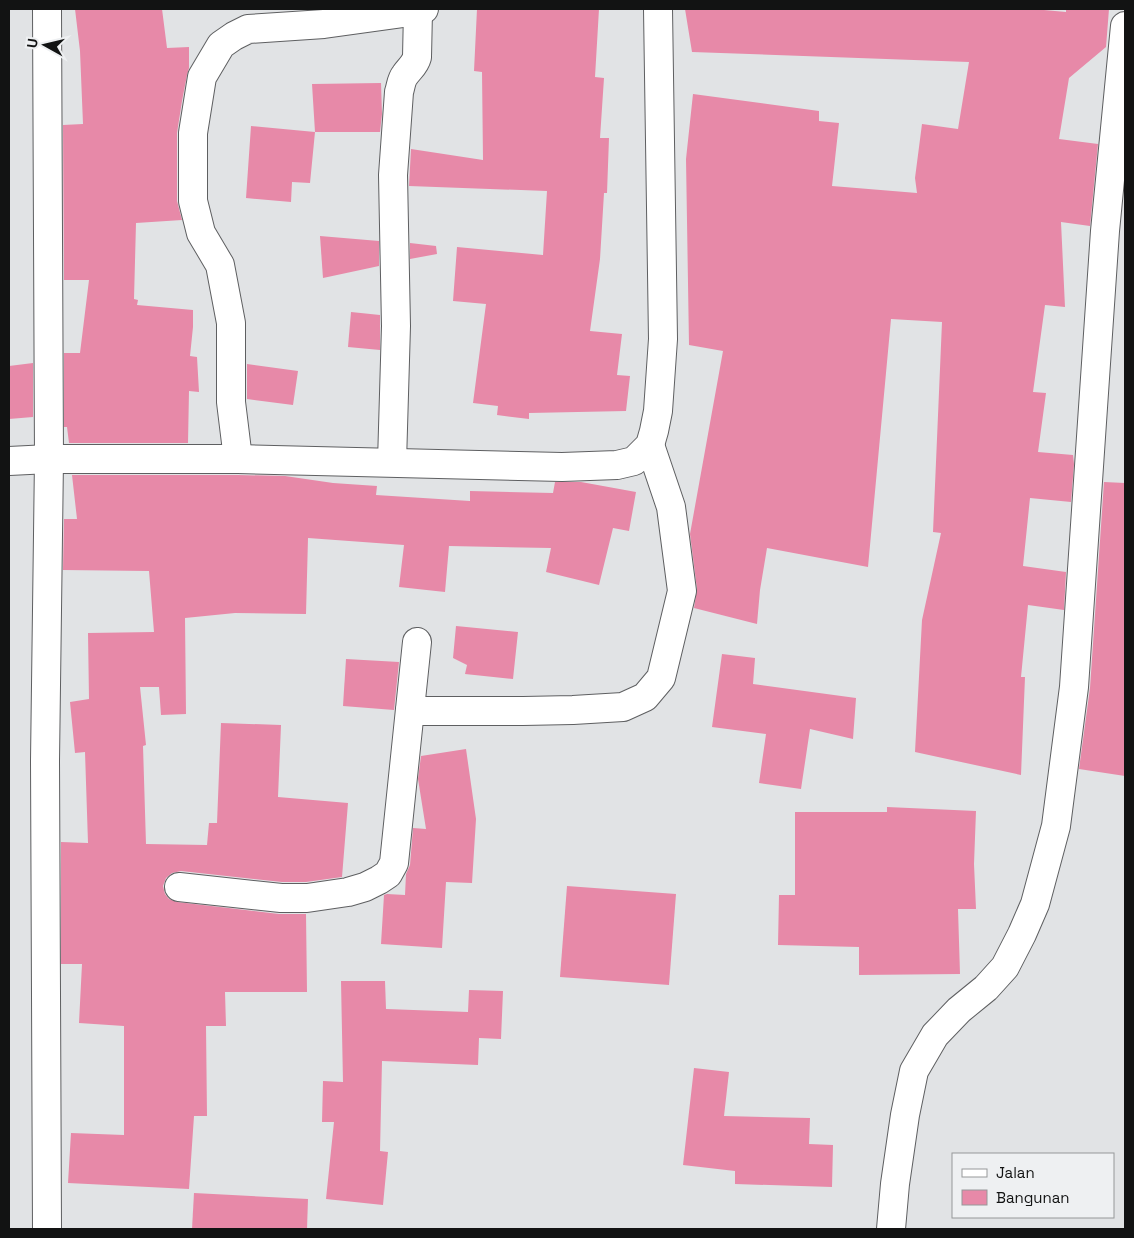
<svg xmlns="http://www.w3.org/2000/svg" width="1134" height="1238" viewBox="0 0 1134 1238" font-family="'Space Grotesk',sans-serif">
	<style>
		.building { fill: #e789a8 }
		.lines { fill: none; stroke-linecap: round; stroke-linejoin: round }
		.minor-casing { stroke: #5e5f61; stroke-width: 30 }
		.minor { stroke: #fff; stroke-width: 28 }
	</style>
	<rect width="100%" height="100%" fill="#e1e3e5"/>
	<g class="building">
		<polygon points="75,9 162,9 167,48 189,47 189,68 187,75 182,101 177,133 177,201 182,220 136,223 134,299 138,300 137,305 193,310 193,327 190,356 197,357 199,392 189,391 188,443 69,443 67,427 64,427 64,353 80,353 89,280 64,280 63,125 83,124 80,51"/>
		<polygon points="477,9 599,9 595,77 604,78 600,138 609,138 607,193 604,193 600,259 590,331 622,334 617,375 630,376 626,411 529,413 529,419 497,415 498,406 473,403 486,304 453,301 457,247 543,255 547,191 409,186 411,149 483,160 482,72 474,71"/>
		<polygon points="685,9 1033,9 1066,12 1066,9 1109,9 1106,47 1069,78 1059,139 1098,144 1090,226 1061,222 1065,307 1045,305 1033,392 1046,393 1038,452 1073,455 1074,464 1071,502 1030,498 1023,566 1066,572 1064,610 1028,605 1021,677 1025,677 1021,775 915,752 922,620 941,533 933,532 942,322 891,319 868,567 767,548 760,590 757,624 694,608 697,589 690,534 723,351 689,345 686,159 693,94 819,111 819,121 839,123 832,186 917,193 915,178 922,124 958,129 969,62 692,52"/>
		<polygon points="381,83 382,114 380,132 315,132 312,84"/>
		<polygon points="251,126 315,132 310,183 292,182 291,202 246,198"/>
		<polygon points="320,236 379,241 379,266 323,278"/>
		<polygon points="410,243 436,246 437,254 410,259"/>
		<polygon points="351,312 380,315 380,350 348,347"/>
		<polygon points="33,363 33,417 9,419 9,366"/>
		<polygon points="247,364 298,371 293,405 247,399"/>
		<polygon points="72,475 238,475 285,476 333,483 377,486 376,495 470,501 470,491 553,493 555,482 581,482 636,492 629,531 613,528 599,585 546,572 551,548 449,546 445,592 399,587 404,545 308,538 306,614 235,613 185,618 186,714 161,715 159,687 140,687 146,745 143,746 146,844 207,845 209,823 217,823 221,723 281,725 278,797 348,803 342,877 306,882 282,882 181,871 172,873 166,878 163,886 165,894 169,899 177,902 279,914 306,914 307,992 225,992 226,1026 206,1026 207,1116 194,1116 189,1189 68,1183 71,1133 124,1135 124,1026 79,1023 82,964 61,964 61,842 88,843 85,752 75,753 70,702 89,699 88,633 154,632 149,571 63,570 64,519 77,519"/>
		<polygon points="1104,482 1125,483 1125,776 1079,769 1090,688"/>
		<polygon points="456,626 518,632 513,679 465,674 467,665 453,658"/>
		<polygon points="722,654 755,658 753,684 856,698 853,739 810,729 801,789 759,783 766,734 712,727"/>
		<polygon points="346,659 399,662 394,710 343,706"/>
		<polygon points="466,749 476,819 472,883 446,882 442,948 381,944 384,895 387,894 405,895 406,874 410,865 413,828 426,829 418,779 421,756"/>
		<polygon points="887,807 976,811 974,864 976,909 958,909 960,974 859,975 859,947 778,945 779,895 795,895 795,812 887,812"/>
		<polygon points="567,886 676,894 669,985 560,977"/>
		<polygon points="341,981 385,981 386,1009 468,1012 469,990 503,991 501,1039 479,1038 478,1065 382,1061 380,1151 388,1152 383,1205 326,1199 334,1122 322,1122 323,1081 343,1082"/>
		<polygon points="694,1068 729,1072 724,1116 810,1118 809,1144 833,1145 832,1187 735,1184 735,1171 683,1165"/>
		<polygon points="194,1193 308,1199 307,1229 192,1229"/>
	</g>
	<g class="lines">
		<g class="minor-casing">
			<g id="minor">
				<polyline points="238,459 231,402 231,323 220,265 201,233 193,201 193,133 202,77 221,45 234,36 248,29 324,24 418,11 424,9"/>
				<polyline points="9,461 49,459 238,459 562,467 617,465 634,461 650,445 654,431 658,411 663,339 658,9"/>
				<path d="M392,462L396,326L393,175L399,92C401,86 401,80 405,75C409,69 415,65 417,57L418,11"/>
				<polyline points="410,711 523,711 573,710 623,707 645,697 661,678 682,591 671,507 650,445"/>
				<polyline points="179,887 281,898 307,898 348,892 365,887 379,880 388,874 394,863 417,642"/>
				<polyline points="47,1229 45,761 49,459 47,9"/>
				<polyline points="891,1229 895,1184 905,1115 914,1071 935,1035 959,1010 986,988 1005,967 1022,934 1035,904 1056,826 1074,687 1105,231 1125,26"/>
			</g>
		</g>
		<use href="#minor" class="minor"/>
	</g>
	<rect width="1134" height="1238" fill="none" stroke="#121313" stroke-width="20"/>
	<rect x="952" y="1153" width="162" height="65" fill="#eef0f2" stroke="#969899"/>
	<rect x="962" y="1169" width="25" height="8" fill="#ffffff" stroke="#969899"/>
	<text x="996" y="1178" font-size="15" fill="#121313">Jalan</text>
	<rect x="962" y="1190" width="25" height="15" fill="#e789a8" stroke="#969899"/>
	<text x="996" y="1203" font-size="15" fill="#121313">Bangunan</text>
	<g transform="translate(45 45) rotate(278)" stroke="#eef0f2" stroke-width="4" paint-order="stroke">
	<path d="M0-4L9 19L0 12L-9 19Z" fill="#121313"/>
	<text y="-8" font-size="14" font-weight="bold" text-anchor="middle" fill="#121313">U</text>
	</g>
</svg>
